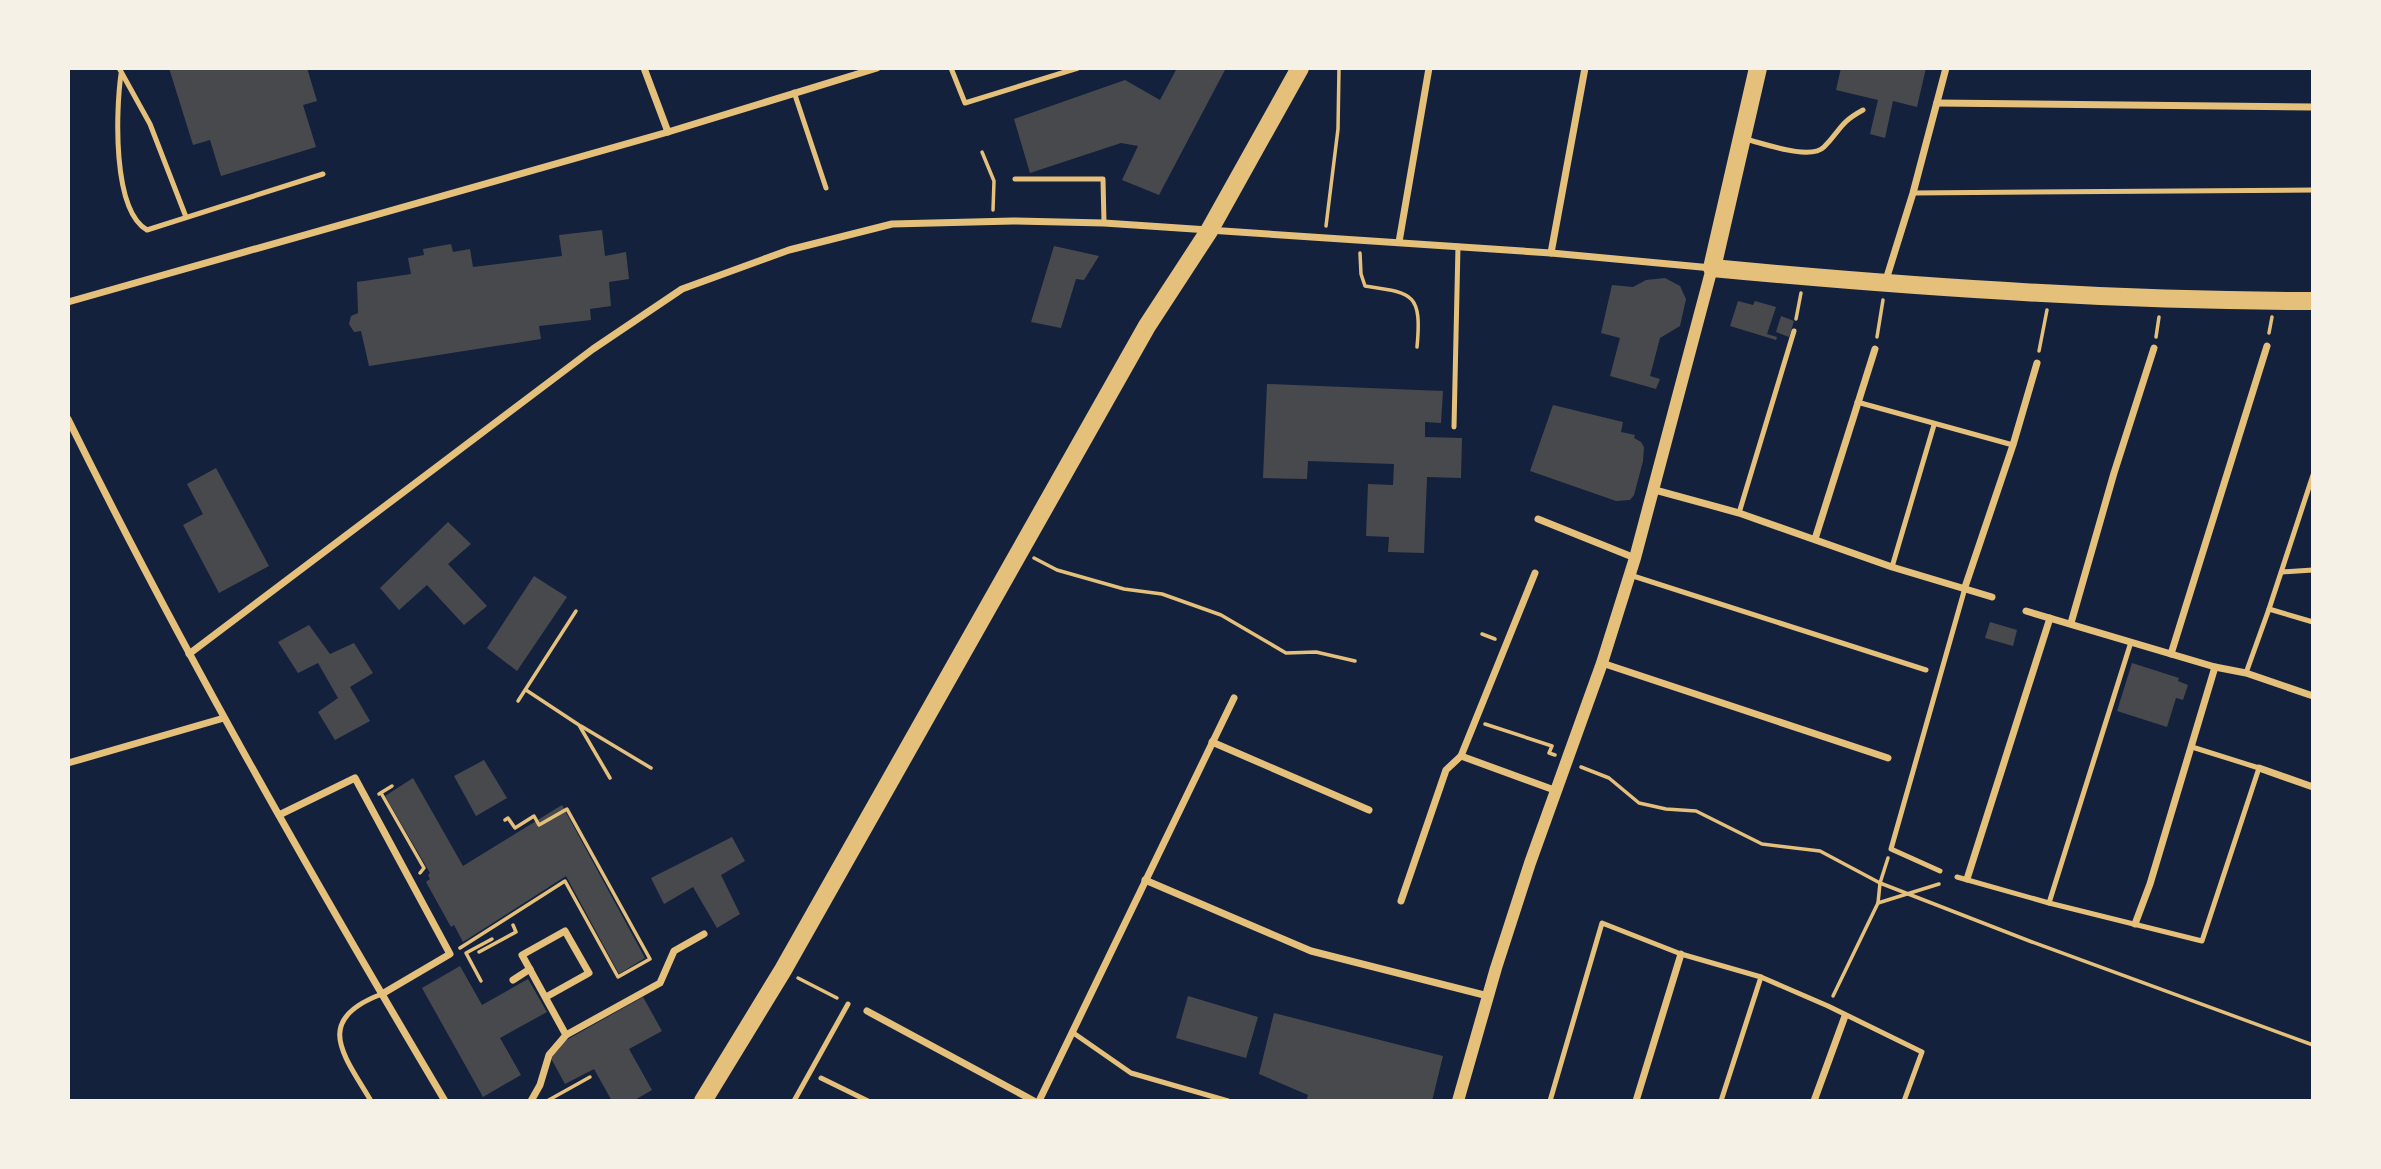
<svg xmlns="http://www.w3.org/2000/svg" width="2381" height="1169" viewBox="0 0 2381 1169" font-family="'Space Grotesk',sans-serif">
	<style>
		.building { fill: #48494c }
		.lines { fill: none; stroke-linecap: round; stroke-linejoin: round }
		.path { stroke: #e5c07b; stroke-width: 3.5 }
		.service { stroke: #e5c07b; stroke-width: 5 }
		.minor { stroke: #e5c07b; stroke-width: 7 }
		.tertiary { stroke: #e5c07b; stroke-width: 12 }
		.primary { stroke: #e5c07b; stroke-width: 18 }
	</style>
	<rect width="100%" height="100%" fill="#14213d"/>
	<g class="building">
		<polygon points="169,68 307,68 317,101 303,105 316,147 221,176 210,140 193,145"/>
		<polygon points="1177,68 1226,68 1159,195 1122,180 1138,146 1121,143 1030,173 1014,119 1125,80 1160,100"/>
		<polygon points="1841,68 1926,68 1917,107 1893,101 1885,138 1870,134 1878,100 1836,90"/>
		<polygon points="602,230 605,256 626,252 629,279 609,282 611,306 590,309 591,320 539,326 541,339 369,366 361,331 354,332 349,324 351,316 358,313 357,282 411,274 408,258 424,255 423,249 451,244 453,252 470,249 473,267 562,256 559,235"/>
		<polygon points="1054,246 1099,256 1084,280 1076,279 1061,328 1031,322"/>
		<polygon points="1665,278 1680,286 1686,299 1680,326 1660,338 1650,376 1660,379 1656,389 1610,376 1620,338 1601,333 1612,285 1633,287 1646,280"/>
		<polygon points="1738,301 1753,305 1755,301 1776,307 1767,334 1777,337 1776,340 1730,326"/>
		<polygon points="1781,316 1794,321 1789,337 1776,332"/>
		<polygon points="1267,384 1443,391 1441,423 1425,422 1425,437 1462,438 1461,478 1427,477 1424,553 1388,552 1389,537 1366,536 1368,484 1393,485 1394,464 1308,461 1307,479 1263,478"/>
		<polygon points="1553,405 1623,422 1621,432 1635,435 1634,438 1641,442 1644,447 1643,461 1634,495 1630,500 1616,501 1530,471"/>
		<polygon points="216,468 269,566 219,593 183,525 203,514 187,484"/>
		<polygon points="448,522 471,544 448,564 487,606 464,625 427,585 399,610 380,588"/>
		<polygon points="534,576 567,597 517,671 487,648"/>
		<polygon points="1990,622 2017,630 2013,646 1985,638"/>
		<polygon points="309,625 330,654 354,643 373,673 350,687 370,721 335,740 318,712 338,698 318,663 298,673 278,642"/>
		<polygon points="2132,663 2179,678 2178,681 2188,685 2183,700 2176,698 2167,727 2117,711"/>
		<polygon points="484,760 507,798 476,816 454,776"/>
		<polygon points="413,778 463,866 562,805 645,958 619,974 566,876 463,942 454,925 451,927 426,882 430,879 428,875 430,873 385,796"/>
		<polygon points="732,837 745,861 721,875 740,914 717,928 693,887 664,904 651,878"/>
		<polygon points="460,966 482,1005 528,979 547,1012 500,1038 521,1075 483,1097 422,988"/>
		<polygon points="1188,996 1258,1017 1246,1058 1176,1038"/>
		<polygon points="643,997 662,1031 629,1049 652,1090 633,1101 612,1101 594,1069 565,1084 547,1051"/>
		<polygon points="1274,1013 1443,1056 1432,1101 1306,1101 1308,1095 1259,1074"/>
	</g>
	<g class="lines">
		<g class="path">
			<polyline points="982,152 994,181 993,210"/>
			<polyline points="1326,226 1338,129 1339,68"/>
			<path d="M1360,253L1361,274L1365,286C1413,293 1422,293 1417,347"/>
			<polyline points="1796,319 1801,293"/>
			<polyline points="2269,333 2272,317"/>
			<polyline points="1877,337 1883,300"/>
			<polyline points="2156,337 2159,317"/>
			<polyline points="2039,351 2047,310"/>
			<polyline points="1034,558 1057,570 1124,589 1162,594 1221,615 1286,653 1316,652 1355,661"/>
			<polyline points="1482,634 1495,639"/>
			<polyline points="526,690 579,725 610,778"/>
			<polyline points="518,701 576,611"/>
			<polyline points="1485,724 1552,746 1549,753 1555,755"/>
			<polyline points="581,726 651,768"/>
			<polyline points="1581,767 1609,778 1639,803 1666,809 1696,811 1762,844 1820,851 1880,883 1888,858"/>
			<polyline points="381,793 424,868 420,873"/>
			<polyline points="379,794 392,786"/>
			<polyline points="1878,903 1880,883 2032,942 2313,1045"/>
			<polyline points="460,948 565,881 618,977 650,959 567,809 539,825 534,816 515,828 508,818 505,820"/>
			<polyline points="479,952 516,932 513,925"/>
			<polyline points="798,978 837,998"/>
			<polyline points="481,981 466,953 492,939"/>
			<polyline points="1833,996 1878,903 1939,884"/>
			<polyline points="547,1101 590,1077"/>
		</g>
		<g class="service">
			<polyline points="119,68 150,124 186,217"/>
			<polyline points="951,68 965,103 1078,68"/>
			<path d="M121,74C116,110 112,210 147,230L323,174"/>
			<polyline points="794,92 826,188"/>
			<path d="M1745,139C1763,143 1810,161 1824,147C1841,130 1839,123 1863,110"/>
			<polyline points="1015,179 1103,179 1104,223"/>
			<polyline points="1913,193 2313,190"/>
			<polyline points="1857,402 2013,445"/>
			<polyline points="1454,427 1458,246"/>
			<polyline points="1739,513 1794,331"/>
			<polyline points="1892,567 1934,425"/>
			<polyline points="2282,572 2313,570"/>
			<polyline points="1630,575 1926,670"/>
			<polyline points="2269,609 2313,622"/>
			<polyline points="2246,673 2269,609 2313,475"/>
			<polyline points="1940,871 1891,849 1965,588"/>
			<polyline points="1957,877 2049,903 2202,941 2259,768 2192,747"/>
			<polyline points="2049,903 2131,642"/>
			<polyline points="1072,1032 1131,1073 1228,1101"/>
			<polyline points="821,1078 868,1101"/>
			<path d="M371,1101C344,1055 312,1020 382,994"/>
			<polyline points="794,1101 848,1004"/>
			<polyline points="1550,1101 1602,923 1681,954 1761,977 1828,1006 1922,1052 1904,1101"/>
			<polyline points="1721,1101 1761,977"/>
		</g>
		<g class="minor">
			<polyline points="644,68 668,132"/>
			<polyline points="1937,103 2313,107"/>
			<polyline points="1399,242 1429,68"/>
			<polyline points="1551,253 1585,68"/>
			<polyline points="1885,283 1913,193 1946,68"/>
			<polyline points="68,302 668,132 877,68"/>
			<path d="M68,419C183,652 312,877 445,1101"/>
			<polyline points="1655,490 1739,513 1892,567 1992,597"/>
			<polyline points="1538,519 1635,558"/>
			<polyline points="1815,539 1875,349"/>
			<polyline points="1535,573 1461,756 1557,791"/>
			<polyline points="1965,587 2013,445 2037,363"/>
			<polyline points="2026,611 2215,667 2246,673 2313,696"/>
			<polyline points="2071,623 2114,473 2154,348"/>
			<polyline points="189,654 593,349 682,289 789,250 892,224 1013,221 1104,223 1551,253 1712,268"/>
			<polyline points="2171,654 2267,346"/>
			<polyline points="1602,663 1888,758"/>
			<polyline points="1212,742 1369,810"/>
			<polyline points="68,763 224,718"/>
			<polyline points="2259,768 2313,787"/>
			<polyline points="279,815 355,778 450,954 382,994"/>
			<polyline points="1967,879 2050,618"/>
			<polyline points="1145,880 1311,951 1488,996"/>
			<polyline points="1401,901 1446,770 1461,756"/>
			<polyline points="2135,924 2150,884 2215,667"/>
			<polyline points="513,980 530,969"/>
			<polyline points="546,997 589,973 565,931 522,955 566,1035"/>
			<polyline points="867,1011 1034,1101"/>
			<polyline points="531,1101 540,1085 549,1055 566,1035 660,983 674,951 704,934"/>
			<polyline points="1039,1101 1234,698"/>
			<polyline points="1636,1101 1681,954"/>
			<polyline points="1814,1101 1845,1016"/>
		</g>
		<polyline class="tertiary" points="1458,1101 1496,968 1530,863 1602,663 1635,558 1712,268"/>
		<g class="primary">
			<path d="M1758,68L1712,268C1912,287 2112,301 2313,301"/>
			<polyline points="703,1101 783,970 1147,326 1209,231 1300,68"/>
		</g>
	</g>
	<rect width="2381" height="1169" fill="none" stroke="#f6f1e7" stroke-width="140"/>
</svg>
